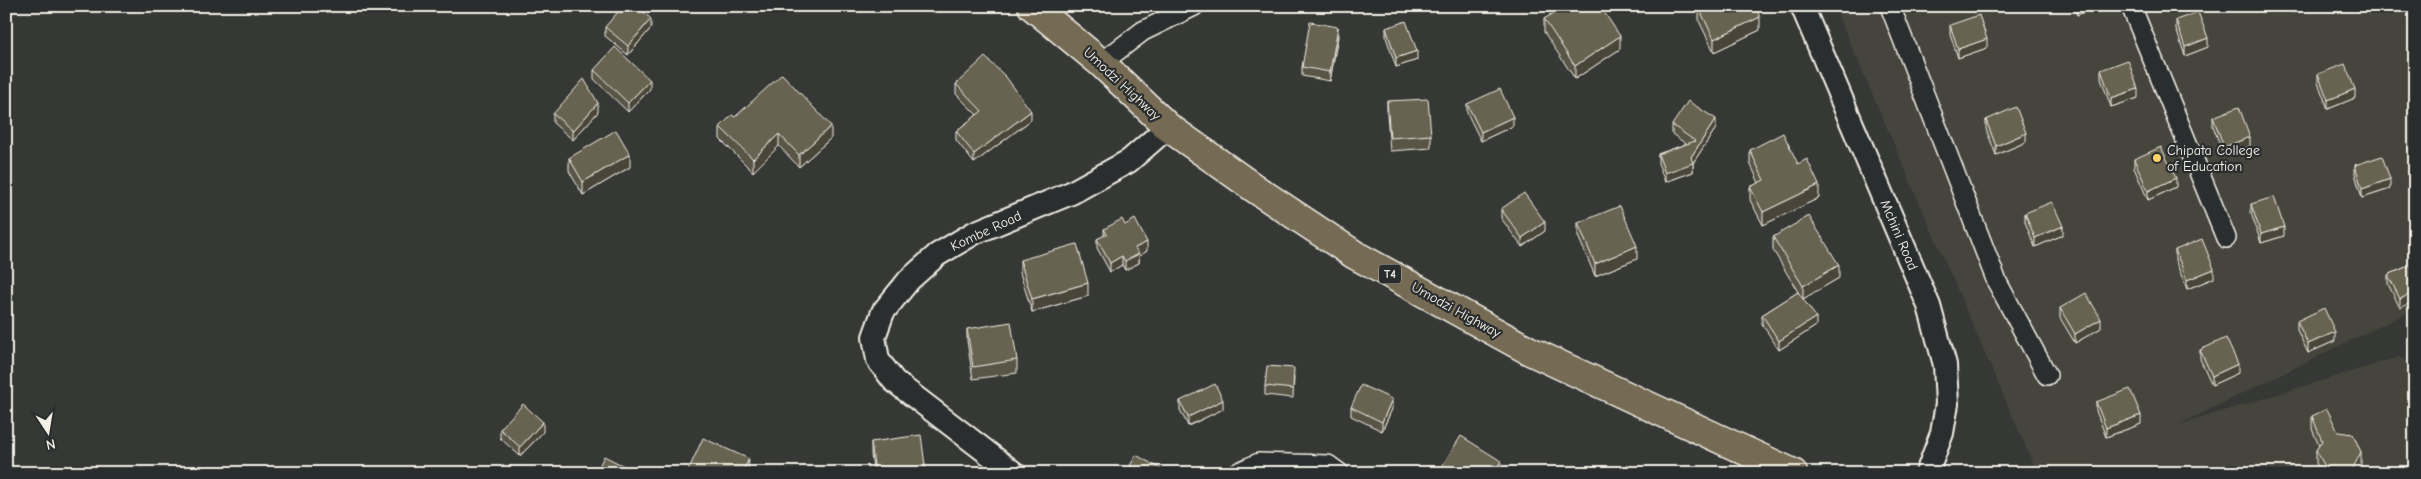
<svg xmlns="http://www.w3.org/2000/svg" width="2421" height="479" viewBox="0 0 2421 479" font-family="'Comic Neue',sans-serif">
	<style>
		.built { fill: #45453d }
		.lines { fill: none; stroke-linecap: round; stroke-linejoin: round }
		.minor-casing { stroke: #f4f1e8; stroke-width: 22 }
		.tertiary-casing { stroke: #f4f1e8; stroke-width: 26 }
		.trunk-casing { stroke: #f4f1e8; stroke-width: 31 }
		.minor { stroke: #2a2d2e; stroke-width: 19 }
		.tertiary { stroke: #2a2d2e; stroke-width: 22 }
		.trunk { stroke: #746b52; stroke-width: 28 }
		.wall { fill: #595446; stroke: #f4f1e8 }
		.shaded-wall { fill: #494539; stroke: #f4f1e8 }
		.building { fill: #686251; stroke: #f4f1e8 }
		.poi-dot { fill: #ffd166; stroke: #2a2d2e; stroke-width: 2 }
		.labels { text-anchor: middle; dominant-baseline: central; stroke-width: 4.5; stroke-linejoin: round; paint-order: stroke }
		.shield { fill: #2a2d2e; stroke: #b7b6b0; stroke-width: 1 }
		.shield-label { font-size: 12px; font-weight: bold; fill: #f4f1e8 }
		.street-label { font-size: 14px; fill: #f4f1e8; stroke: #2a2d2e }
		.poi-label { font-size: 14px; fill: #f4f1e8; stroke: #2a2d2e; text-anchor: start }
	</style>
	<rect width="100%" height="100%" fill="#363835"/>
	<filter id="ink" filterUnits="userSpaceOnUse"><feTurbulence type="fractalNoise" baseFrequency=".02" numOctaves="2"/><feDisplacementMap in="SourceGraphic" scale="10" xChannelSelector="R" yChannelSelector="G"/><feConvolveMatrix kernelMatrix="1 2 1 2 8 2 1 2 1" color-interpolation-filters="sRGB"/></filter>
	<g filter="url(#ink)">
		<polygon class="built" points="1834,6 2415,6 2415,309 2178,425 2399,357 2415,365 2415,473 2097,473 2097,465 2081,473 2037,473"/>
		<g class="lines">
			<g class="minor-casing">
				<g id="minor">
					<polyline points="1890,6 1997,282 2047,375"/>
					<polyline points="2131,6 2226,238"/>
					<polyline points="1101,63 1143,31 1194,6"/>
					<polyline points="1237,473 1259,463 1328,465 1339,473"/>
				</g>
			</g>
			<g class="tertiary-casing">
				<g id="tertiary">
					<polyline points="1802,6 1929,306 1945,365 1947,404 1942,433 1927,473"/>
					<polyline points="1014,473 894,381 878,360 874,337 883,312 909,280 937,255 974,233 1071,193 1129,161 1168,127"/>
				</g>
			</g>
			<g class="trunk-casing">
				<polyline id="trunk" points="1032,6 1101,63 1168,127 1257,190 1355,255 1530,351 1793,473"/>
			</g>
			<use href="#minor" class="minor"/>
			<use href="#tertiary" class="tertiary"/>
			<use href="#trunk" class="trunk"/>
		</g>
		<g class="wall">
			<polygon points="2073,6 2099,6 2077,15"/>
			<polygon points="2290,6 2308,6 2293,13"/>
			<polygon points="1550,8 1620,49 1575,79 1544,32 1544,19 1550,16"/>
			<polygon points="1699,8 1760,30 1714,52 1699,21"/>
			<polygon points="2176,20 2208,47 2185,56 2176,29"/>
			<polygon points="1950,25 1987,48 1958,58 1950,34"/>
			<polygon points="605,27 651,28 628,55 605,36"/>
			<polygon points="1386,28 1417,60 1396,67 1386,37"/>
			<polygon points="1338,36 1330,81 1302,76 1302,67"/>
			<polygon points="594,70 650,89 628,112 594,79"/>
			<polygon points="2101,70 2138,98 2111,107 2101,79"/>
			<polygon points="2318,74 2355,98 2328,109 2318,83"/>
			<polygon points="956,84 1031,120 974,163 956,140 956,131 977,115 956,94"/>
			<polygon points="1387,101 1431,135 1431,148 1390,151 1387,114"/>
			<polygon points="1467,104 1513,126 1481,141 1467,113"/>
			<polygon points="598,112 573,140 553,123 553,114"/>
			<polygon points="735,117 831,138 799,167 779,146 753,172 720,139 720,127"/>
			<polygon points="2213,117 2250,146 2224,156 2213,126"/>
			<polygon points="1986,120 2026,142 1996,155 1986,129"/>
			<polygon points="1672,125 1716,128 1693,163 1693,172 1665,182 1658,163 1658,154 1686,144 1672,134"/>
			<polygon points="1750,150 1798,164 1819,198 1763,225 1750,200 1750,187 1759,183 1750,163"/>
			<polygon points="569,158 630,167 583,195 569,171"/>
			<polygon points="2134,159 2176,187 2148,200 2134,168"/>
			<polygon points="2355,165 2390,189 2362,198 2355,174"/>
			<polygon points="2251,204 2284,236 2261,243 2251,213"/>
			<polygon points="1501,209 1545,231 1522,247 1501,218"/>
			<polygon points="2025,213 2063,235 2035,247 2025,222"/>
			<polygon points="1578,223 1637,259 1595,276 1578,236"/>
			<polygon points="1125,225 1147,251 1139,256 1139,263 1125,270 1122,265 1110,272 1097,248 1097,239 1104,236 1104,229"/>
			<polygon points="1773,237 1839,278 1803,299 1816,326 1779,350 1762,324 1762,315 1798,292 1773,250"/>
			<polygon points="2175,250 2214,278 2187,289 2175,260"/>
			<polygon points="1020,260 1088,296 1032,312 1020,273"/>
			<polygon points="2415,263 2400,308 2388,284 2388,275"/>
			<polygon points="2060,308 2101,328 2075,343 2060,318"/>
			<polygon points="2297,321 2335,341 2308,353 2297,330"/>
			<polygon points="967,329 1017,360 1017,373 973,379 967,341"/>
			<polygon points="2200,350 2238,373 2212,385 2200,359"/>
			<polygon points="1294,377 1293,398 1265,395 1265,386"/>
			<polygon points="1180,401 1223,409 1188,426 1180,410"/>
			<polygon points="2096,402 2141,424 2106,437 2096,411"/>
			<polygon points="1351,407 1392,409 1382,431 1351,416"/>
			<polygon points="2312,416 2338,432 2361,465 2357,473 2321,473 2316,463 2316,450 2319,446 2312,429"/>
			<polygon points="500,429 543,432 520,456 500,438"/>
			<polygon points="871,442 926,473 874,473 871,455"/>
			<polygon points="1442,466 1501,473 1442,473"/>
		</g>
		<g class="shaded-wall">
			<polygon points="2077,6 2099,6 2077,15"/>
			<polygon points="2293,6 2308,6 2293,13"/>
			<polygon points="1760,17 1760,30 1714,52 1714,39"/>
			<polygon points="651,19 651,28 628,55 628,46"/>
			<polygon points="1338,27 1338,36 1330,81 1330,72"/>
			<polygon points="1620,36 1620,49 1575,79 1575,66"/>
			<polygon points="2208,38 2208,47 2185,56 2185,47"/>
			<polygon points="1987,39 1987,48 1958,58 1958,49"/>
			<polygon points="1417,51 1417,60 1396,67 1396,58"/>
			<polygon points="650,80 650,89 628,112 628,103"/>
			<polygon points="2138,89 2138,98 2111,107 2111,98"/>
			<polygon points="2355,89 2355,98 2328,109 2328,100"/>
			<polygon points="598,103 598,112 573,140 573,131"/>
			<polygon points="1031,111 1031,120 974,163 974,154"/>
			<polygon points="1513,117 1513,126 1481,141 1481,132"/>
			<polygon points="1716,119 1716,128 1693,163 1693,172 1665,182 1665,173 1691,157"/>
			<polygon points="831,126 831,138 799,167 799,155"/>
			<polygon points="2026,133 2026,142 1996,155 1996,146"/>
			<polygon points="779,134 779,146 753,172 753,159"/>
			<polygon points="2250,137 2250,146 2224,156 2224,147"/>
			<polygon points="630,154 630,167 583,195 583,182"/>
			<polygon points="2176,178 2176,187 2148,200 2148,191"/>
			<polygon points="2390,179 2390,189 2362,198 2362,189"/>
			<polygon points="1819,185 1819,198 1763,225 1763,212"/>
			<polygon points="1545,222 1545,231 1522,247 1522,238"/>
			<polygon points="2063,226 2063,235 2035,247 2035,238"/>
			<polygon points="2284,227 2284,236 2261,243 2261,234"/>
			<polygon points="1147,242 1147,251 1139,256 1139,263 1125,270 1125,261 1135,248"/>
			<polygon points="1637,246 1637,259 1595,276 1595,264"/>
			<polygon points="1122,256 1122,265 1110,272 1110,263"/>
			<polygon points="1839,265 1839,278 1803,299 1803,286"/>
			<polygon points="2214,269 2214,278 2187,289 2187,280"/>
			<polygon points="1088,283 1088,296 1032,312 1032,299"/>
			<polygon points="2415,292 2415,301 2400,308 2400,299"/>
			<polygon points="1816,317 1816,326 1779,350 1779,341"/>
			<polygon points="2101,319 2101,328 2075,343 2075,334"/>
			<polygon points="2335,332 2335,341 2308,353 2308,344"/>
			<polygon points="2238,364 2238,373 2212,385 2212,376"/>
			<polygon points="1392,399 1392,409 1382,431 1382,422"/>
			<polygon points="1223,400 1223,409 1188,426 1188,417"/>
			<polygon points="2141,415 2141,424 2106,437 2106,428"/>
			<polygon points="543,422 543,432 520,456 520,447"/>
			<polygon points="2361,452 2361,465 2357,473 2347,473"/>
			<polygon points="749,459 748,473 742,473"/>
			<polygon points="1501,461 1501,473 1493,473"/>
		</g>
		<g class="building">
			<polygon points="623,6 637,6 651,19 628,46 605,27"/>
			<polygon points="1553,6 1600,6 1620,36 1575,66 1544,19 1554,13 1550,8"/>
			<polygon points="1703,6 1755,6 1760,17 1714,39 1699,8"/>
			<polygon points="2198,12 2208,38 2185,47 2176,20"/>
			<polygon points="1979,15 1987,39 1958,49 1950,25"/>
			<polygon points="1406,21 1417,51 1396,58 1386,28"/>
			<polygon points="1310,22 1338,27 1330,72 1302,67"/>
			<polygon points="615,47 650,80 628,103 594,70"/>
			<polygon points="985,57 1006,77 1031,111 974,154 956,131 982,111 956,84"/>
			<polygon points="2128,60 2138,89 2111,98 2101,70"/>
			<polygon points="2345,64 2355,89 2328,100 2318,74"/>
			<polygon points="782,74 831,126 799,155 779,134 753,159 720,127 732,115 735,117"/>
			<polygon points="584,79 598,103 573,131 553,114"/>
			<polygon points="1500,89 1513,117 1481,132 1467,104"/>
			<polygon points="1428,99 1431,135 1390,138 1387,101"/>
			<polygon points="1688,101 1716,119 1691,157 1693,163 1665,173 1658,154 1695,141 1672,125"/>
			<polygon points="2016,107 2026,133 1996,146 1986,120"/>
			<polygon points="2239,107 2250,137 2224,147 2213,117"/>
			<polygon points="616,130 630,154 583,182 569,158"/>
			<polygon points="1783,133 1798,164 1807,159 1819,185 1763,212 1750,187 1764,180 1750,150"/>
			<polygon points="2161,147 2176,178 2148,191 2134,159"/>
			<polygon points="2382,156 2390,179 2362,189 2355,165"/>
			<polygon points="1524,193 1545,222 1522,238 1501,209"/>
			<polygon points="2274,197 2284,227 2261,234 2251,204"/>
			<polygon points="2052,202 2063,226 2035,238 2025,213"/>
			<polygon points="1620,206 1637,246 1595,264 1578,223"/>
			<polygon points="1809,216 1839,265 1803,286 1773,237"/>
			<polygon points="1122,219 1125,225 1135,219 1147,242 1135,248 1139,254 1125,261 1122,256 1110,263 1097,239 1107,234 1104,229"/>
			<polygon points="2202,239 2214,269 2187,280 2175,250"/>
			<polygon points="1077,244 1088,283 1032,299 1020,260"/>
			<polygon points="2415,263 2415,292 2400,299 2388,275"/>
			<polygon points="1798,292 1816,317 1779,341 1762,315"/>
			<polygon points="2086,293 2101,319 2075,334 2060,308"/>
			<polygon points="2324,308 2335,332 2308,344 2297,321"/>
			<polygon points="1011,322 1017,360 973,367 967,329"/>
			<polygon points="2226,338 2238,364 2212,376 2200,350"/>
			<polygon points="1267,366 1294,368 1293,389 1265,386"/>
			<polygon points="1215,384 1223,400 1188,417 1180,401"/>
			<polygon points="1361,385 1392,399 1382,422 1351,407"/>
			<polygon points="2130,389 2141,415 2106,428 2096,402"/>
			<polygon points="523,404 543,422 520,447 500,429"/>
			<polygon points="2327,409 2338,432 2353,434 2361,452 2353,468 2347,473 2331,473 2323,463 2316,450 2322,441 2312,416"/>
			<polygon points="921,435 926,473 875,473 871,442"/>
			<polygon points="1461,436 1501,461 1493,473 1453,473 1442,466"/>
			<polygon points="703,438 749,459 742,473 687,473"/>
			<polygon points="1136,455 1167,472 1166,473 1126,473"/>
			<polygon points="604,456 638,473 596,473"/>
		</g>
	</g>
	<circle class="poi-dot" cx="2157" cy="158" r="5"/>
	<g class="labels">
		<rect class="shield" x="1379" y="264.5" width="22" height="19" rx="4"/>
		<g class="shield-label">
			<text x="1390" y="274">T4</text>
		</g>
		<g class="street-label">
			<text transform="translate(1122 84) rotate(43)">Umodzi Highway</text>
			<text transform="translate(986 231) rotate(-25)">Kombe Road</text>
			<text transform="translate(1899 235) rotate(67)">Mchini Road</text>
			<text transform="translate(1456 310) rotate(29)">Umodzi Highway</text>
		</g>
		<g class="poi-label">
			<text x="2167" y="150">Chipata College<tspan x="2167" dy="16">of Education</tspan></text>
		</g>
	</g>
	<rect width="2421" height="479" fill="none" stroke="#2a2d2e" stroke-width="25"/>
	<rect x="12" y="12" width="2396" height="454" fill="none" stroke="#f4f1e8" stroke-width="2" filter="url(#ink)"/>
	<g transform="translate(48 432) rotate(168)" stroke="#2a2d2e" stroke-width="4" paint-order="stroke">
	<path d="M0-4L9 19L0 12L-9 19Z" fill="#f4f1e8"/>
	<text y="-8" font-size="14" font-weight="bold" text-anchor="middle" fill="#f4f1e8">N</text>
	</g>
</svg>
